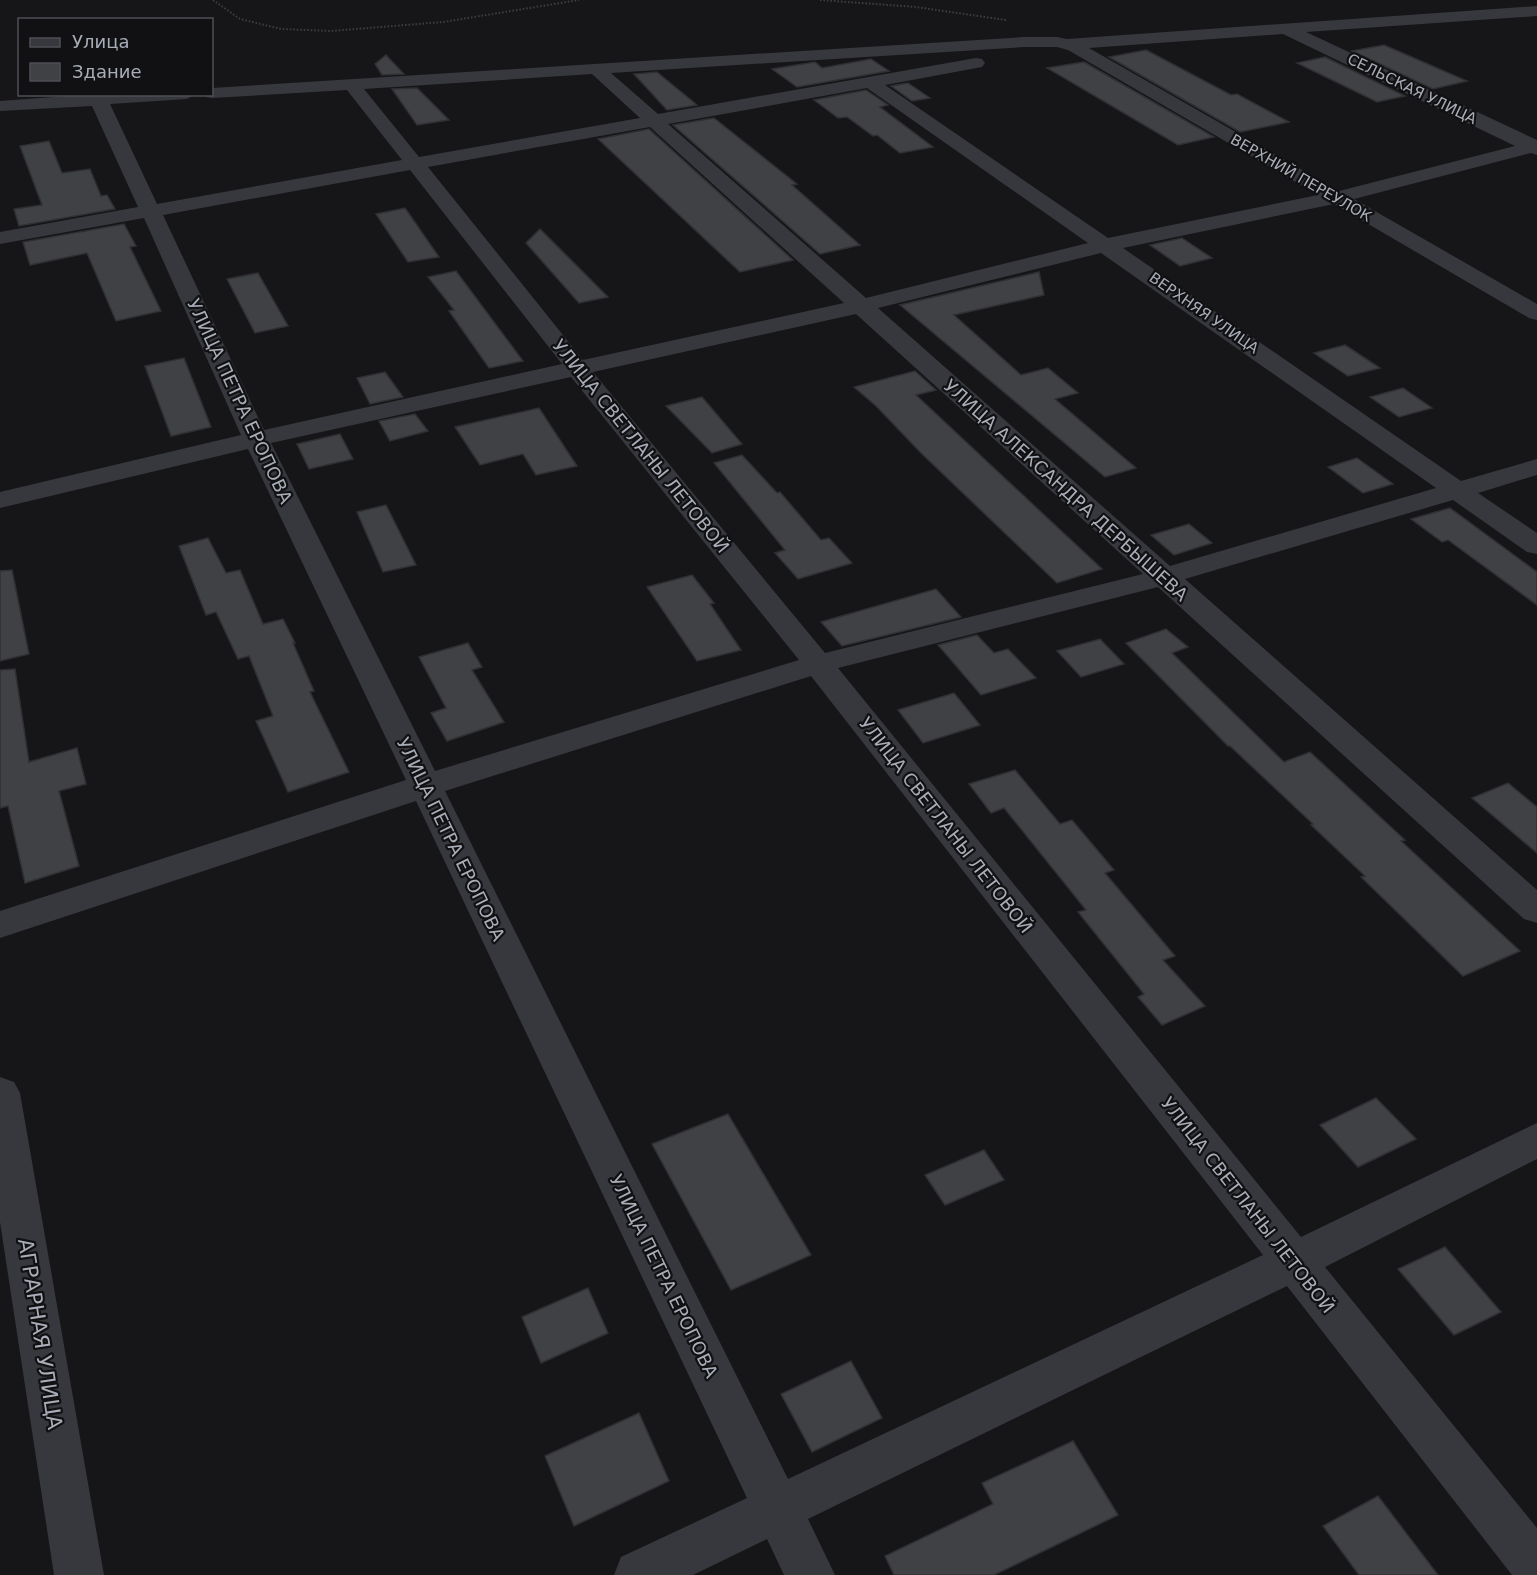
<svg xmlns="http://www.w3.org/2000/svg" width="1537" height="1575" viewBox="0 0 1537 1575" font-family="'DejaVu Sans',sans-serif">
	<style>
		.building { fill: #404145; stroke: #303034; stroke-width: 1.5 }
		.lines { fill: none; stroke-linecap: round; stroke-linejoin: round }
		.path { stroke: #3d3f44; stroke-width: 2; stroke-dasharray: 1.5 2; stroke-linecap: butt }
		.minor { fill: #37383d; fill-rule: evenodd }
		.labels { text-anchor: middle; dominant-baseline: central; stroke-width: 4.5; stroke-linejoin: round; paint-order: stroke }
		.far-street-label { font-size: 15px; fill: #a8adb8; stroke: #111113 }
		.street-label { font-size: 18px; fill: #a8adb8; stroke: #111113 }
		.near-street-label { font-size: 21px; fill: #a8adb8; stroke: #111113 }
	</style>
	<rect width="100%" height="100%" fill="#161618"/>
	<g class="building">
		<polygon points="1384,45 1467,81 1433,89 1352,51"/>
		<polygon points="1146,50 1231,95 1237,94 1289,122 1240,132 1109,57"/>
		<polygon points="386,55 404,74 382,75 375,64"/>
		<polygon points="1325,57 1405,96 1377,102 1297,63"/>
		<polygon points="871,59 889,71 797,87 772,69 815,62 822,68"/>
		<polygon points="1084,62 1214,137 1178,145 1047,68"/>
		<polygon points="657,72 697,105 667,110 634,74"/>
		<polygon points="908,83 930,98 912,101 891,86"/>
		<polygon points="417,88 449,120 417,125 392,89"/>
		<polygon points="866,90 888,105 880,107 933,147 900,153 877,135 873,136 847,117 838,118 814,100"/>
		<polygon points="714,118 797,184 792,185 860,245 820,254 673,125"/>
		<polygon points="649,129 793,260 740,272 598,139"/>
		<polygon points="49,141 62,173 90,169 101,196 107,195 115,209 19,226 14,209 42,205 20,146"/>
		<polygon points="405,208 439,257 408,262 376,214"/>
		<polygon points="124,224 136,246 130,247 161,311 116,321 87,253 30,265 23,242"/>
		<polygon points="540,229 608,297 579,303 526,243"/>
		<polygon points="1182,238 1212,258 1180,266 1150,245"/>
		<polygon points="456,271 523,361 489,368 449,311 454,310 428,277"/>
		<polygon points="1039,272 1044,295 954,315 1021,375 1048,368 1078,393 1055,399 1136,468 1105,477 900,305"/>
		<polygon points="258,273 288,326 255,333 227,279"/>
		<polygon points="1345,345 1380,368 1348,376 1314,353"/>
		<polygon points="184,358 211,427 171,436 145,366"/>
		<polygon points="915,371 936,390 916,395 1102,569 1057,583 921,453 876,406 854,387"/>
		<polygon points="385,372 403,397 370,404 357,378"/>
		<polygon points="1403,388 1432,408 1399,417 1370,397"/>
		<polygon points="702,397 742,444 712,453 666,406"/>
		<polygon points="539,408 577,466 536,475 523,454 480,465 455,427"/>
		<polygon points="415,414 428,431 390,441 379,421"/>
		<polygon points="340,434 353,459 309,469 297,444"/>
		<polygon points="742,455 777,493 780,492 821,540 829,538 852,563 798,579 775,553 785,550 714,463"/>
		<polygon points="1357,458 1393,484 1363,493 1328,467"/>
		<polygon points="386,505 416,565 383,572 357,512"/>
		<polygon points="1450,508 1537,572 1537,605 1448,540 1442,542 1411,519"/>
		<polygon points="1189,524 1212,543 1174,555 1151,535"/>
		<polygon points="208,538 226,573 240,570 263,624 283,619 295,643 293,643 314,691 310,692 349,772 288,792 256,721 273,716 249,656 238,659 216,612 206,615 179,546"/>
		<polygon points="12,570 29,654 0,661 0,571"/>
		<polygon points="692,575 714,603 710,604 741,650 697,661 647,587"/>
		<polygon points="936,589 961,617 842,646 821,622"/>
		<polygon points="1166,629 1188,647 1172,653 1284,762 1310,752 1405,840 1401,841 1520,951 1463,976 1361,877 1365,876 1311,825 1313,824 1230,746 1228,746 1126,643"/>
		<polygon points="977,635 994,653 1008,649 1036,678 981,695 938,645"/>
		<polygon points="1100,639 1124,664 1081,677 1057,651"/>
		<polygon points="468,643 482,667 472,670 504,722 447,741 431,713 446,708 419,657"/>
		<polygon points="15,669 29,762 77,748 86,784 59,791 79,866 25,883 8,806 0,808 0,670"/>
		<polygon points="954,693 980,725 923,743 898,710"/>
		<polygon points="1015,770 1060,824 1072,820 1114,870 1105,873 1175,956 1163,960 1205,1006 1162,1025 1138,997 1144,994 1078,912 1086,910 1004,808 991,813 969,784"/>
		<polygon points="1508,783 1537,807 1537,853 1472,798"/>
		<polygon points="1376,1098 1416,1139 1358,1167 1320,1125"/>
		<polygon points="728,1114 811,1255 731,1290 652,1144"/>
		<polygon points="984,1150 1004,1180 945,1205 925,1175"/>
		<polygon points="1445,1247 1501,1312 1454,1335 1398,1269"/>
		<polygon points="588,1288 608,1333 541,1363 522,1317"/>
		<polygon points="851,1361 882,1418 812,1452 781,1394"/>
		<polygon points="639,1413 669,1481 574,1526 545,1456"/>
		<polygon points="1073,1441 1118,1515 994,1575 894,1575 885,1556 993,1504 982,1483"/>
		<polygon points="1378,1496 1438,1575 1359,1575 1323,1526"/>
	</g>
	<g class="lines">
		<g class="path">
			<polyline points="213,0 240,19 281,29 331,31 443,22 579,0"/>
			<polyline points="820,0 916,7 1006,20"/>
		</g>
		<g class="minor">
			<path d="M1537,6V16L1306,32L1537,140V155L1531,153L1354,199L1537,304V320L1529,318L1334,204L1123,248L1461,481L1537,459V475L1478,493L1537,533V554L1527,552L1453,500L1185,579L1537,890V923L1524,919L1158,587L838,668L1301,1237L1537,1123V1159L1325,1267L1537,1528V1575H1512L1287,1286L808,1519L835,1575H784L767,1539L693,1575H614L621,1557L747,1498L416,801L0,938V911L406,780L248,449L0,508V492L241,435L144,218L0,244V232L138,207L92,106L0,111V101L94,94H196L187,99L110,104L157,204L402,160L347,90L212,98L206,97L204,94H212V88L1024,37H1057L1067,39ZM1283,34L1515,146L1339,191L1089,48ZM1024,47H1057L1068,50L1318,195L1108,238L885,85L982,67L985,63L982,59L976,58L658,114L611,73ZM592,74L640,118L419,157L364,89ZM867,88L1088,243L866,298L668,124ZM650,127L844,303L583,360L428,167ZM410,170L562,364L264,430L163,215ZM1101,253L1436,488L1170,566L878,308ZM856,314L1143,574L825,653L593,372ZM571,377L799,660L435,771L271,443ZM811,676L1263,1255L788,1479L445,791Z"/>
			<polygon points="0,1077 14,1082 20,1093 104,1575 54,1575 0,1222"/>
		</g>
	</g>
	<g class="labels">
		<g class="far-street-label">
			<text transform="translate(1412 89) rotate(26)">СЕЛЬСКАЯ УЛИЦА</text>
			<text transform="translate(1301 178) rotate(30)">ВЕРХНИЙ ПЕРЕУЛОК</text>
			<text transform="translate(1204 313) rotate(35)">ВЕРХНЯЯ УЛИЦА</text>
		</g>
		<g class="street-label">
			<text transform="translate(240 401) rotate(65)">УЛИЦА ПЕТРА ЕРОПОВА</text>
			<text transform="translate(641 446) rotate(51)">УЛИЦА СВЕТЛАНЫ ЛЕТОВОЙ</text>
			<text transform="translate(1066 490) rotate(42)">УЛИЦА АЛЕКСАНДРА ДЕРБЫШЕВА</text>
			<text transform="translate(946 825) rotate(52)">УЛИЦА СВЕТЛАНЫ ЛЕТОВОЙ</text>
			<text transform="translate(451 839) rotate(64)">УЛИЦА ПЕТРА ЕРОПОВА</text>
			<text transform="translate(1248 1205) rotate(52)">УЛИЦА СВЕТЛАНЫ ЛЕТОВОЙ</text>
			<text transform="translate(664 1276) rotate(64)">УЛИЦА ПЕТРА ЕРОПОВА</text>
		</g>
		<g class="near-street-label">
			<text transform="translate(40 1334) rotate(81)">АГРАРНАЯ УЛИЦА</text>
		</g>
	</g>
	<rect x="18" y="18" width="195" height="78" fill="#111113" stroke="#4d4f55" stroke-width="1.5"/>
	<rect x="30" y="38" width="30" height="9" fill="#37383d" stroke="#4d4f55" stroke-width="1.5"/>
	<text x="72" y="48" font-size="18" fill="#a8adb8">Улица</text>
	<rect x="30" y="63" width="30" height="18" fill="#404145" stroke="#4d4f55" stroke-width="1.5"/>
	<text x="72" y="78" font-size="18" fill="#a8adb8">Здание</text>
</svg>
